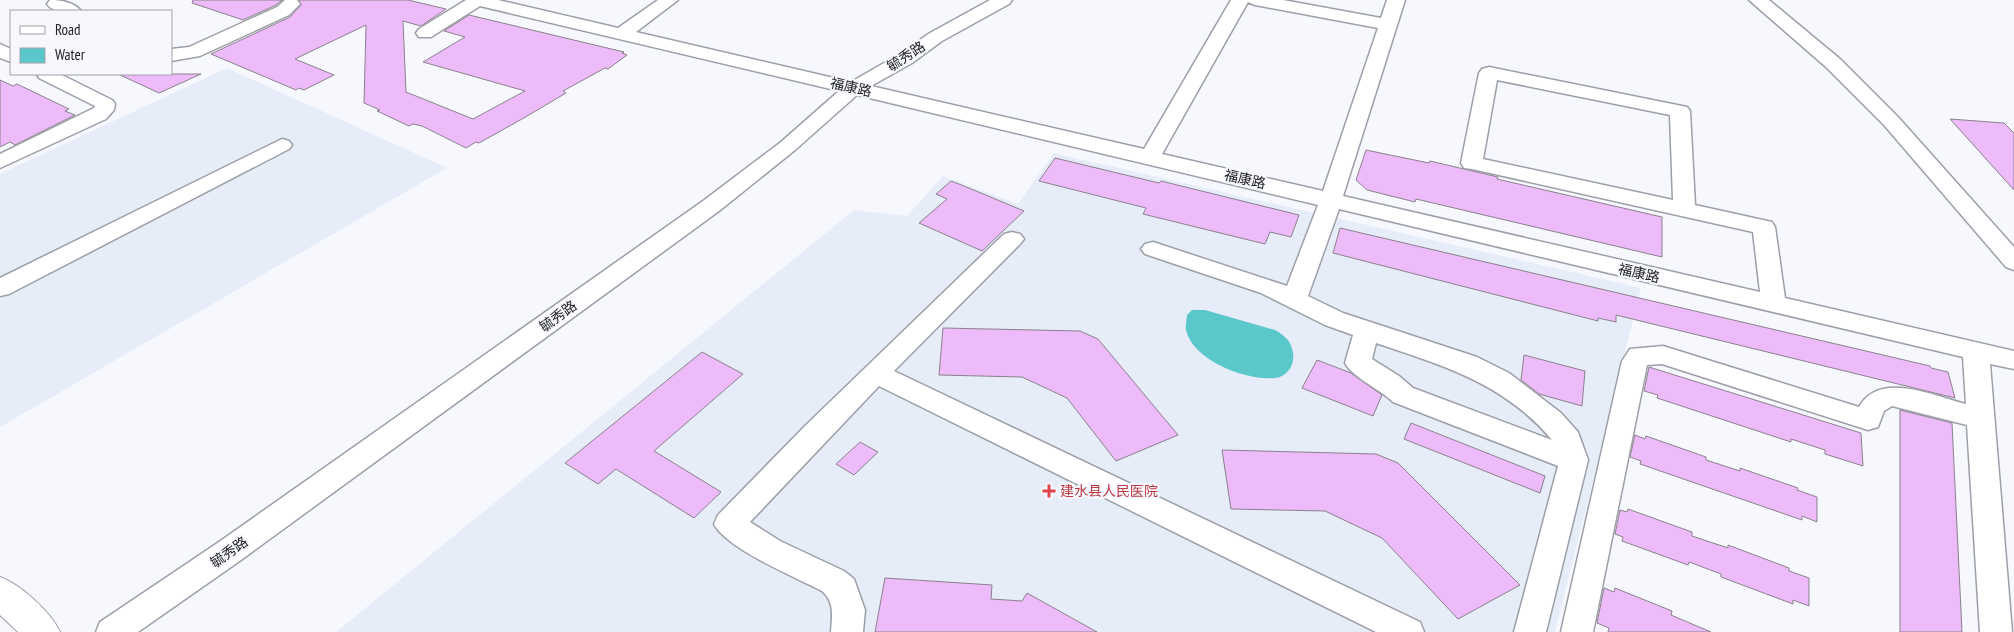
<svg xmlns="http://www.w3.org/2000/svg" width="2014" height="632" viewBox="0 0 2014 632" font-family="'PT Sans Narrow','Noto Sans SC',sans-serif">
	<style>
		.built { fill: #e7ecf9 }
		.water { fill: #5ac7ca }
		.building { fill: #edbbf9; stroke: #89828a }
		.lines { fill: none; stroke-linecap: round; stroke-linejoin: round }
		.minor-casing { stroke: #9d9fa8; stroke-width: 3 }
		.major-casing { stroke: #9d9fa8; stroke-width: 2 }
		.minor { fill: #fff; fill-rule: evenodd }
		.major { fill: #fff; fill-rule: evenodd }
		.health-dot { fill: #e0444e; stroke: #f6f8fe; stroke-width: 2 }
		.labels { text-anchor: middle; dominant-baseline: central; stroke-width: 4.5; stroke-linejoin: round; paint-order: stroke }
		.street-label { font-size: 14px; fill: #212225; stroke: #f6f8fe }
		.health-label { font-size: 14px; fill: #be3a42; stroke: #f6f8fe; text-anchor: start }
	</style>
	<rect width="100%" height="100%" fill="#f6f8fe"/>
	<g class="built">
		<polygon points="227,68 447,168 0,427 0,174"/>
		<polygon points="1054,153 1641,288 1555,632 336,632 854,210 907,216 943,176 1018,204"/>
	</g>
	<path class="water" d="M1192,310H1205L1275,330C1282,334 1289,339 1291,346C1297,359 1291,376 1275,378C1247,381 1193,361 1186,330C1185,326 1187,319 1187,315Z"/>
	<g class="building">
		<polygon points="193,0 282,0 276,5 243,20 192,3"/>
		<polygon points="299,0 408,0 446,9 421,26 403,21 406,92 473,119 525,91 423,62 465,37 444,31 469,15 624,52 622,53 627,55 608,69 605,68 563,91 566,93 522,119 479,143 476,142 466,148 422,126 413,124 409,126 377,111 380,110 364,103 366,25 295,59 334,75 304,90 299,88 296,90 211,54 290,17 301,5"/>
		<polygon points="118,74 201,74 159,93"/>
		<polygon points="0,80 13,86 17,84 69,109 65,111 75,115 15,145 10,142 0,147"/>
		<polygon points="1950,119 2004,123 2014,133 2014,190"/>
		<polygon points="1366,150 1429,163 1430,161 1498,177 1497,179 1662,217 1662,257 1450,207 1416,199 1415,202 1367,190 1356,180"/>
		<polygon points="1055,158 1159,183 1161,181 1299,215 1291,237 1270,232 1265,244 1143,214 1146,208 1039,181"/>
		<polygon points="951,181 964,186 1024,211 982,251 919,223 947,199 936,194"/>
		<polygon points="1340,228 1930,366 1931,368 1948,372 1955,398 1616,315 1616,322 1598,318 1598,321 1333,253"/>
		<polygon points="943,328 1080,331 1098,339 1178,435 1116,461 1067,398 1022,377 939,375"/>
		<polygon points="702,352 743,374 654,451 721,492 694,518 616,469 598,484 565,463"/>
		<polygon points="1524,355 1585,371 1582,406 1539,394 1521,380"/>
		<polygon points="1317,360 1351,373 1382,395 1373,416 1302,388"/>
		<polygon points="1649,367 1861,433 1863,466 1825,454 1825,450 1791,439 1791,442 1657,398 1658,395 1644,391"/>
		<polygon points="1900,410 1952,423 1962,632 1900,632"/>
		<polygon points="1411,423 1545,476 1540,493 1404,439"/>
		<polygon points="1635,435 1645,439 1646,436 1706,457 1706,460 1740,471 1740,468 1798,488 1797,490 1817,497 1817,522 1802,516 1802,520 1640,464 1641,461 1630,457"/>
		<polygon points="860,442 878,452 854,475 836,464"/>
		<polygon points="1222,450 1376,454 1398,463 1520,585 1458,619 1382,538 1325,511 1231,509"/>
		<polygon points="1628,509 1692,532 1692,536 1728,548 1728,545 1789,568 1789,571 1809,578 1809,606 1793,600 1793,604 1721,577 1721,574 1689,562 1688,565 1622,541 1623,537 1615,534 1620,510 1627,512"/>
		<polygon points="885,578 992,585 991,599 1022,601 1027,593 1097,632 875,632"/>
		<polygon points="1604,588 1614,592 1615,588 1672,611 1671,615 1711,632 1608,632 1609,628 1597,623"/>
	</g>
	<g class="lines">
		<g class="minor-casing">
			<g id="minor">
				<path d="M50,0C60,0 74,2 81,11C70,12 54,14 47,4Z"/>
				<polygon points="285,0 297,0 300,4 289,15 200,56 171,61 171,49 189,47 277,7"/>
				<path d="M466,0H498L618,28L658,0H678L636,32L851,82L898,55L930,33L990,0H1012L1009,4L942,41L912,63L871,86L1144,149L1231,0H1283L1381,18L1387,0H1405L1343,196L1760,292L1753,232L1472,169L1464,168L1461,163L1479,73L1482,69L1489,67L1687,107L1690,111L1695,205L1772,222L1775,227L1785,298L2014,351V369L1990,364L2012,632H1980L1967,425L1892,406L1884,411L1878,427L1868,430L1662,364L1647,365L1593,632H1561L1622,361L1630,349L1663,346L1859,407C1879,370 1934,396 1966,404L1963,357L1339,209L1308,296L1343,313L1477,357L1509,373L1561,413L1578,432L1588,460L1546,632H1514L1558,466L1393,402C1380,389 1353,378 1345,363L1353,335L1325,325L1261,293L1145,254L1141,249L1145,244L1153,242L1287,286L1318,205L857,95L795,150L719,211L241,560L138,632H96L100,622L219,542L703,201L781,142L839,91L480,6L431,37H419L416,33L419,29ZM1248,2L1255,5L1378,28L1323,191L1162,154ZM1497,80L1670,115L1673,200L1483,159ZM1376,343C1444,366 1504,383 1552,440L1413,388L1399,376L1372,359Z"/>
				<polygon points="1749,0 1769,0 1840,59 1898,117 2014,247 2014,270 2006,267 1884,125 1826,67"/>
				<polygon points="0,44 11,49 11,62 0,58"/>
				<polygon points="37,74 60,74 112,100 115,104 114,110 106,119 0,168 0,154 94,108 95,106 39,78"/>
				<polygon points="282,139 289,141 292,145 289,149 9,294 0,296 0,278"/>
				<path d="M1012,232L1020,234L1024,239L1020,244L894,371L1420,622L1424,632H1376L879,386L750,522L780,541L844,571L854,579L865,610L863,632H831C832,616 835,602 822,591C795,577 727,549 714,524L718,515L805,426L1004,234Z"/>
			</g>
		</g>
		<g class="major-casing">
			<path id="major" d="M0,577C20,584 51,612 60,632H18L0,615Z"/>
		</g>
		<use href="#minor" class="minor"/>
		<use href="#major" class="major"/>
	</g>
	<path class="health-dot" d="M1046.5 483.5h5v5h5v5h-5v5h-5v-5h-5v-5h5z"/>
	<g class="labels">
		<g class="street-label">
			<text transform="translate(906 56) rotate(-33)">毓秀路</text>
			<text transform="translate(851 87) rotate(13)">福康路</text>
			<text transform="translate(1245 179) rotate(13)">福康路</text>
			<text transform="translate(1639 273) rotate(13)">福康路</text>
			<text transform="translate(558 316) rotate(-36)">毓秀路</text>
			<text transform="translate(229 552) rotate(-35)">毓秀路</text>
		</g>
		<g class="health-label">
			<text x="1060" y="491">建水县人民医院</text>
		</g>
	</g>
	<rect x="10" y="10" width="162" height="65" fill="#f6f8fe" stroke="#a1a2a7"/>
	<rect x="20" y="26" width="25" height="8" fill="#ffffff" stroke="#a1a2a7"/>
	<text x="55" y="35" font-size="15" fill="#212225">Road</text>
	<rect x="20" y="48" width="25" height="15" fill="#5ac7ca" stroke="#a1a2a7"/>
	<text x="55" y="60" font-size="15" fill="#212225">Water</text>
</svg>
